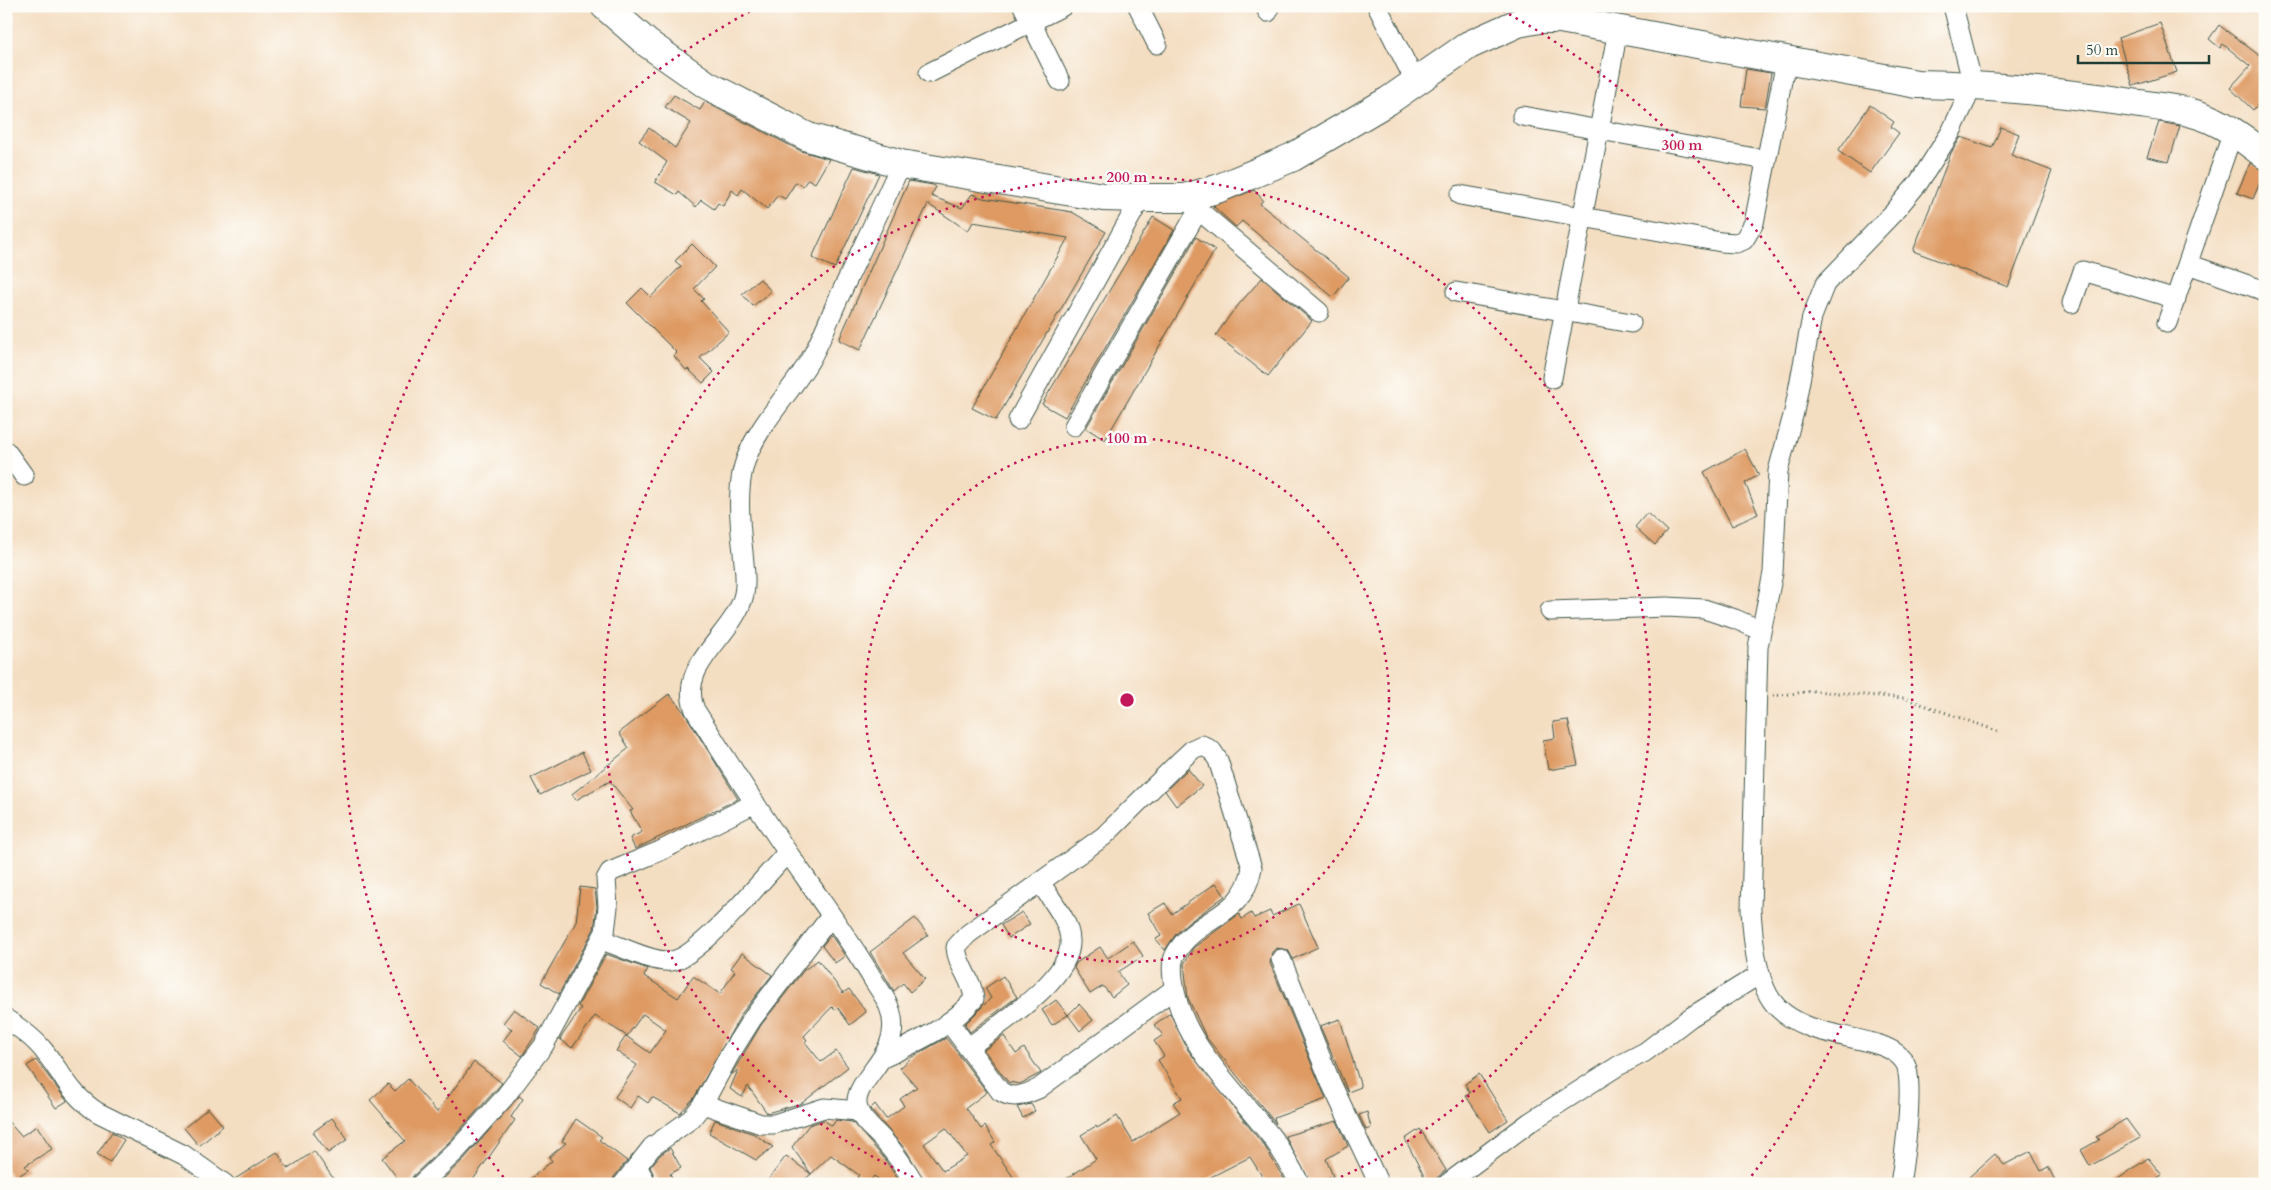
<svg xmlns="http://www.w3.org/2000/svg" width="2271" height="1190" viewBox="0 0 2271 1190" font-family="Cardo,serif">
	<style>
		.building { fill: #de9a62; fill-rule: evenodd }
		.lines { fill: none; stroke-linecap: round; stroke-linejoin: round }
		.street-casing { stroke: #3f5549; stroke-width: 21 }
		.secondary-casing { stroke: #3f5549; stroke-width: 30 }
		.path { stroke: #3f5549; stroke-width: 3; stroke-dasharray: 1 4; stroke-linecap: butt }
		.street { stroke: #fff; stroke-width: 19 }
		.secondary { stroke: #fff; stroke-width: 28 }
		.ring { fill: none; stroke: #c2185b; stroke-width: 2.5; stroke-dasharray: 2.5 5 }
		.centre { fill: #c2185b; stroke: #fdfcf7; stroke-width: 2.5 }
		.ring-label { font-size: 15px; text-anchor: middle; font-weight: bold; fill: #c2185b; stroke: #fdfcf7; stroke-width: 5; stroke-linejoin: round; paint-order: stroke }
	</style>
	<rect width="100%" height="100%" fill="#fdfcf7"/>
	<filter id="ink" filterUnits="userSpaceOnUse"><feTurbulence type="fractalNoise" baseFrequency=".02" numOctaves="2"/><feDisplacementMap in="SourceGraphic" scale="10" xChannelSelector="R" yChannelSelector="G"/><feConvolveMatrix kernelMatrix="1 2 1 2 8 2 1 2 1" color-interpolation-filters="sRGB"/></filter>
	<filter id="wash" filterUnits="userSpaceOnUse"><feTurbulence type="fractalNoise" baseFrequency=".0096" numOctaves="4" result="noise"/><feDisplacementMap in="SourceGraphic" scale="20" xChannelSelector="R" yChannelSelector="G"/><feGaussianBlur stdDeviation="1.12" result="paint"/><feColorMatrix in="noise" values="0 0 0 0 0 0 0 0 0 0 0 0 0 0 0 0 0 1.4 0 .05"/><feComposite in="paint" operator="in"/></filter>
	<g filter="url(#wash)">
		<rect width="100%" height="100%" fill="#f4dec2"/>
		<g id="blocks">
			<g class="building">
				<polygon points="2160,23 2177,72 2133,86 2118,38"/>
				<polygon points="2219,25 2260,56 2265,51 2265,97 2253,110 2230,88 2250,66 2223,44 2220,48 2209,39"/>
				<polygon points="1746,69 1771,73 1765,108 1741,106"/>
				<polygon points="674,95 700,110 705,102 801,151 829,159 815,183 808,179 803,186 796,182 785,199 778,195 767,209 742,189 738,195 732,190 723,206 718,203 714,209 701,200 696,207 679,192 677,195 655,182 667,162 639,141 649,128 675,148 691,123 665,107"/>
				<polygon points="1870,105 1894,122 1891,127 1899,133 1870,173 1838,151"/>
				<polygon points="2159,122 2180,126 2169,162 2147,157"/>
				<polygon points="2001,127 2019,134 2011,155 2052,171 2008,287 1913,251 1951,153 1961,137 1992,148"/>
				<polygon points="2250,163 2265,170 2253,199 2237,193"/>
				<polygon points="854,167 879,174 835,268 812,258"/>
				<polygon points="909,181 933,185 936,187 931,196 962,208 972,194 983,198 1072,212 1106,232 996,420 972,408 1068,238 973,222 968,231 928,204 860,350 839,340"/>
				<polygon points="1254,190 1263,200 1260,204 1349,277 1333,297 1242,221 1236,227 1213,206"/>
				<polygon points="1153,217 1174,230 1065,417 1042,404"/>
				<polygon points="1196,237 1215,250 1105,440 1086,428"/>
				<polygon points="692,244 715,267 694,289 704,299 701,301 729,332 700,358 714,372 703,383 688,369 686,370 674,356 677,353 627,303 642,288 651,297 681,266 675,261"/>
				<polygon points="1262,278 1312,321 1268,376 1216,335 1233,311"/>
				<polygon points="760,279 771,291 753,306 742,294"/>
				<polygon points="1745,449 1759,475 1745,483 1758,514 1732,526 1704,472"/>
				<polygon points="1647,513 1667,531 1655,545 1635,527"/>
				<polygon points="669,694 684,712 738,799 635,849 630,838 642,832 630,811 633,810 610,781 576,800 572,794 629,748 619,733"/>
				<polygon points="1568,720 1578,765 1548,770 1543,740 1555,738 1553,722"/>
				<polygon points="582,752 591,770 540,795 531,778"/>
				<polygon points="1188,769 1202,786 1176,806 1165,791"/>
				<polygon points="1216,883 1225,896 1188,923 1176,934 1165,950 1156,939 1161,936 1148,913 1165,903 1172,914"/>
				<polygon points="580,887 595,889 597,907 594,929 559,994 541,983 576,922"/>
				<polygon points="1299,904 1318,947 1293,959 1288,950 1277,948 1272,952 1270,963 1326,1099 1274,1118 1276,1124 1206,1037 1188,998 1184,964 1193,948 1239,914 1242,919 1251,913 1254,918 1270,911 1272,916"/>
				<polygon points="1022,912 1030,924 1009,938 1001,925"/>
				<polygon points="915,918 928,935 903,953 925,979 910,992 903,983 894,991 870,952"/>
				<polygon points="831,935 845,956 835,963 822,946"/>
				<polygon points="1133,941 1143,956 1118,972 1127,985 1112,997 1103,986 1090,994 1074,968 1076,963 1100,947 1108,958"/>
				<polygon points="742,953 772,975 742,1013 694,1098 680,1113 652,1097 648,1103 638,1096 630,1108 615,1097 637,1065 616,1051 626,1036 650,1053 666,1030 643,1014 627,1036 595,1016 572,1048 560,1039 581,1008 578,1006 606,954 648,969 644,976 678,998 693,976 720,994 735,971 731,968"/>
				<polygon points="818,960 843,993 849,989 866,1012 850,1025 838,1008 835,1010 832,1007 804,1036 807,1040 805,1042 821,1062 836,1051 848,1067 802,1103 767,1113 748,1086 742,1097 730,1089 738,1070 731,1075 761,1025 804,970"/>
				<polygon points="1003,976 1017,997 970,1032 965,1024 991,998 985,988"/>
				<polygon points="1056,1000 1068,1015 1052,1025 1042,1010"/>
				<polygon points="1079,1004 1093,1020 1080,1031 1068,1015"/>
				<polygon points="514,1009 540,1028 522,1056 503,1041 512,1029 503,1023"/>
				<polygon points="1170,1013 1188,1050 1265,1147 1287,1184 1267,1184 1250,1157 1209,1178 1212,1184 1059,1184 1096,1159 1081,1135 1096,1126 1097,1128 1117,1116 1133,1142 1180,1112 1173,1103 1182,1098 1158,1060 1164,1056 1154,1041 1163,1035 1154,1025"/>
				<polygon points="1340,1019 1361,1087 1348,1092 1320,1026"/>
				<polygon points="1004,1036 1016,1054 1024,1048 1041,1073 1020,1084 1008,1082 984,1050"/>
				<path d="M946,1038L987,1092L966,1108L981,1129L985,1126L995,1142L991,1145L1018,1184H926L906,1150L870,1109L875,1104L886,1119L904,1106L900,1099L917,1087L900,1068L912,1057ZM946,1128L967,1156L943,1171L924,1144Z"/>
				<polygon points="36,1060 67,1101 56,1108 27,1066"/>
				<polygon points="474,1062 502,1083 449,1142 413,1176 410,1184 402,1184 382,1158 405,1141 370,1100 388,1084 395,1091 408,1079 437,1112"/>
				<polygon points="1479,1074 1508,1120 1490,1132 1466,1096 1470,1093 1465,1084"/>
				<polygon points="519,1096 523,1099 511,1117 515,1120 470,1184 438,1184 465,1158"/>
				<polygon points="1031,1104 1035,1111 1023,1118 1017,1107"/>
				<polygon points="208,1108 223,1126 199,1146 184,1128"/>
				<polygon points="1367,1112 1371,1128 1366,1130 1359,1115"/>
				<polygon points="332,1118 348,1139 328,1153 313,1132"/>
				<polygon points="6,1119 21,1136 37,1126 52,1149 25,1166 28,1170 13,1179 6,1168"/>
				<polygon points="576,1119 602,1137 599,1140 627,1161 614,1177 612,1184 524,1184 552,1161 549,1157 566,1143 562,1141"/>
				<polygon points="2126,1119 2140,1138 2090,1166 2081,1150 2099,1140 2096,1137"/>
				<polygon points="715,1120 754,1134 773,1147 756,1160 709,1133"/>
				<polygon points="824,1120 832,1126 836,1120 852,1122 884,1158 901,1184 885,1184 874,1176 867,1184 857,1177 859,1175 831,1155 811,1174 792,1147 809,1125"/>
				<polygon points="1337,1121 1348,1146 1326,1159 1333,1176 1318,1184 1311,1184 1285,1136"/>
				<polygon points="1420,1129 1446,1170 1430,1184 1428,1184 1405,1139"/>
				<polygon points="112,1132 124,1140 110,1162 97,1154"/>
				<polygon points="670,1148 681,1168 670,1174 676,1184 658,1184 650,1167 660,1155"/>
				<polygon points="314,1151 333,1178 326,1184 236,1184 235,1179 277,1152 288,1169"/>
				<polygon points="2031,1151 2041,1171 2048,1167 2057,1184 1961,1184 1995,1154 2004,1165"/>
				<polygon points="786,1156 811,1174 800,1184 765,1184"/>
				<polygon points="2148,1158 2162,1175 2148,1184 2111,1184"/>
			</g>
		</g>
	</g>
	<g filter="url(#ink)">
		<use href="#blocks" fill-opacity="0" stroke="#3f5549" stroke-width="1"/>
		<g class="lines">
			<g class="street-casing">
				<g id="street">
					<polyline points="1023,6 1060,81"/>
					<polyline points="1138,6 1157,44"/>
					<polyline points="1265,6 1268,12"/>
					<polyline points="1377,6 1415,81"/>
					<polyline points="929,73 1063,6"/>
					<polyline points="1522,116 1766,160"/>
					<path d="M901,164C881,208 861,251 840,295C830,316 822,339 810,360C790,394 752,431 743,469C737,493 740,528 743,552C744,566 747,580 744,594C735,636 676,664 695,710C731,766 766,823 805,877C828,911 853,945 874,981C879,989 886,998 889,1007C908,1055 848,1080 858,1109C862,1122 876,1131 884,1141C896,1154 906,1169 915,1184"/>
					<polyline points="1460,195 1721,242 1736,243 1744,240 1754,223 1786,61"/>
					<polyline points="1189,202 1319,312"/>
					<polyline points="2188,264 2265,291"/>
					<polyline points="1456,292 1631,323"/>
					<polyline points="2072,303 2083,271 2176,299"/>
					<polyline points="2167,323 2233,132"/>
					<polyline points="1552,378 1618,30"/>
					<polyline points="1018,420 1141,198"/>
					<polyline points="1074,426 1199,209"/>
					<polyline points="6,451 24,476"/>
					<polyline points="1550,611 1667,607 1704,609 1735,619 1760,630"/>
					<path d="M602,940C620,946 653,963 671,961C698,959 766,875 787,853"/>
					<polyline points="1281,959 1331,1083 1379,1184"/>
					<path d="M6,1019C20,1028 34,1038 44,1051C63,1075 71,1095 97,1112L184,1155L225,1184"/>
					<path d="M949,1022L1000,1091C1013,1100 1024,1095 1038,1089L1174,989"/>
					<path d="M968,1048C996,1026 1073,979 1070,940C1069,919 1050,899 1040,882"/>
					<path d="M883,1058C916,1042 950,1028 974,999C973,980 957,966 956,947L968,934L1104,836L1180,761L1193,749L1202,745L1212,751L1218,760L1252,868C1243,919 1197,916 1176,953C1171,961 1172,971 1173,979C1179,1041 1234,1088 1270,1135C1282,1150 1291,1167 1300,1184"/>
					<polyline points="703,1104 761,1124 774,1124 824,1108 858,1111"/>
					<polyline points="637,1166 647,1184"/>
					<polyline points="421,1184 457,1150 504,1098 544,1045 605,932 608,907 606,879 610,872 660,851 755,803"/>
					<polyline points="623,1184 652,1147 691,1119 703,1104 730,1054 752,1019 831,916"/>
					<polyline points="1447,1184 1530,1122 1618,1066 1645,1052 1691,1017 1760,974"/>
					<path d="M1900,1184C1904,1159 1915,1083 1905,1063C1899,1052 1884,1046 1873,1043C1852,1037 1827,1034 1807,1026C1797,1022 1785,1015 1778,1008C1756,987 1753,938 1751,910L1758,647L1773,573L1778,471L1794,412L1812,317L1825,284L1894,212L1919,182L1951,132L1973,85L1953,6"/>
				</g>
			</g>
			<g class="secondary-casing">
				<path id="secondary" d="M605,6L647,43L707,85L808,137L901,164L1103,197L1141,198H1184L1217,189L1293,157L1388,101L1469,45L1518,23L1539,19H1560L1917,84C1989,85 2061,92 2133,103C2160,107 2189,109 2214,121C2232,129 2249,143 2265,155"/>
			</g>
			<polyline class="path" points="1773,696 1813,691 1904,698 2000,732"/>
			<use href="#street" class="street"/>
			<use href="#secondary" class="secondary"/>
		</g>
	</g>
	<g class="ring">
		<circle cx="1127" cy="700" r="262"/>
		<path d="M927 1183A523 523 0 1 1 1327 1183"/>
		<path d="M508 1183A785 785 0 0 1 758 7M1496 7A785 785 0 0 1 1746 1183"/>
	</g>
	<circle cx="1127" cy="700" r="8" class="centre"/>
	<g class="ring-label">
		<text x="1682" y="150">300 m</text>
		<text x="1127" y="182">200 m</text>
		<text x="1127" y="443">100 m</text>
	</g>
	<rect width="2271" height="1190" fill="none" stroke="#fdfcf7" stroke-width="25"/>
	<path d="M2078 55v8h131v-8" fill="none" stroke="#1f3d34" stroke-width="2.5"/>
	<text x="2086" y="55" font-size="15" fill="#1f3d34" stroke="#fdfcf7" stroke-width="4" paint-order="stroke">50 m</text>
</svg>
